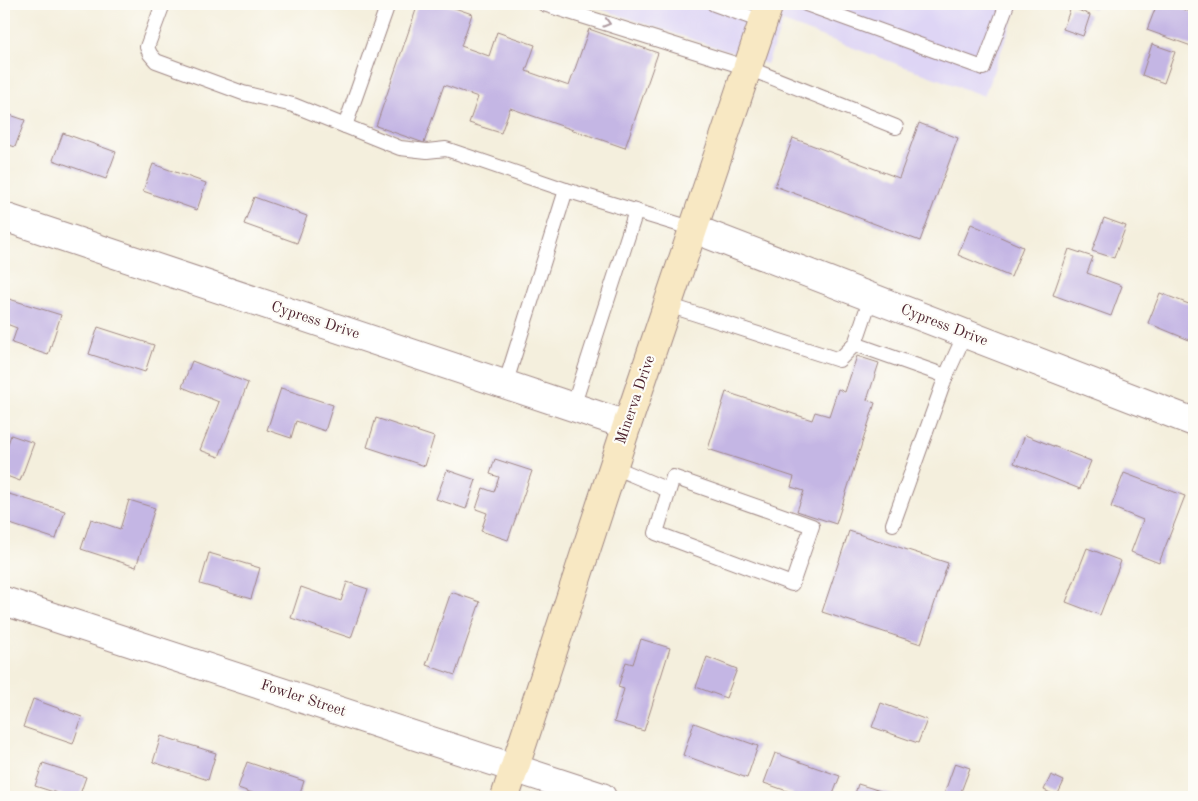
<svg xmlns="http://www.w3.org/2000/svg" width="1198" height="801" viewBox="0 0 1198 801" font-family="'Old Standard TT',serif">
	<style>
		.built { fill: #ded5f5 }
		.building { fill: #c4b6e4 }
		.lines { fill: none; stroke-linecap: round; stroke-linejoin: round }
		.lane-casing { stroke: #9f8784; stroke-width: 16 }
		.street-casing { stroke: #9f8784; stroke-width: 30 }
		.secondary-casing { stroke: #9f8784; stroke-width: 30 }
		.lane { stroke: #fff; stroke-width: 14 }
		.street { stroke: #fff; stroke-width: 28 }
		.secondary { stroke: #f8e8c3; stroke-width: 28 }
		.oneway { stroke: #ae9aa0 }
		.labels { text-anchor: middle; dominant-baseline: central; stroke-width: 4.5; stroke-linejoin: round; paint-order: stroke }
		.street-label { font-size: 15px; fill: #4a1f2b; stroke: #fdfcf7 }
	</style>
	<rect width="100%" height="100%" fill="#fdfcf7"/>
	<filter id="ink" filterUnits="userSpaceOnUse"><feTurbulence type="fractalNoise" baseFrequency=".02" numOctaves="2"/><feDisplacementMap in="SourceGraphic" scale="10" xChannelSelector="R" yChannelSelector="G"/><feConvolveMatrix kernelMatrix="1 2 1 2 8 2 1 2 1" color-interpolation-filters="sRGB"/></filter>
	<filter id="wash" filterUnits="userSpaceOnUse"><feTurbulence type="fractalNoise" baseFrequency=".0096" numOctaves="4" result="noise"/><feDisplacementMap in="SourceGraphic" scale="20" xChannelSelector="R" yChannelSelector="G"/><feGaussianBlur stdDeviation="1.12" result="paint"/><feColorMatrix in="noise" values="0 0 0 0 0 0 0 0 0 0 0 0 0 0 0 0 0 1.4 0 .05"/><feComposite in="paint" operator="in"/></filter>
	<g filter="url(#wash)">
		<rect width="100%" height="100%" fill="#f4efdd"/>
		<polygon class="built" points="585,4 1019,4 984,96 783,22 767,64"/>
		<g id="blocks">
			<g class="building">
				<polygon points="418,4 443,4 472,14 461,46 489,56 497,32 535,45 526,71 569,86 589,29 658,53 625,148 510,108 501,133 469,123 478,97 444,85 424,143 376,126"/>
				<polygon points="1081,4 1097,4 1095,9"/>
				<polygon points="1157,4 1169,4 1194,13 1194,47 1147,30"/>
				<polygon points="1071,7 1090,15 1083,36 1063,29"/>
				<polygon points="1152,44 1175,52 1164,83 1142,75"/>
				<polygon points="4,113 25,120 15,147 4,143"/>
				<polygon points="919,123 958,138 920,241 775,186 793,138 899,178"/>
				<polygon points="63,133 116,152 106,179 53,160"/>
				<polygon points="153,164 206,183 197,210 143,191"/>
				<polygon points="254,197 307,216 297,243 244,224"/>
				<polygon points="1104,218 1126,226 1114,258 1092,251"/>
				<polygon points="971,224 1023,247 1011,277 958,255"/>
				<polygon points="1069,249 1093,257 1087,273 1122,286 1111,316 1053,295"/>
				<polygon points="1160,293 1194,306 1194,342 1148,323"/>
				<polygon points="6,298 61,315 48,355 12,343 17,328 4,323"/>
				<polygon points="98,327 154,345 145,372 89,354"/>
				<polygon points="857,356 879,363 867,400 875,403 836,524 797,511 804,491 791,487 794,477 708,449 726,392 812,420 815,412 829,416 838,389 845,392"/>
				<polygon points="192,361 248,383 219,457 200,450 219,402 182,387"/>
				<polygon points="281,388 333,405 325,431 296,421 291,438 267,430"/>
				<polygon points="376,418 434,437 425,466 367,447"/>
				<polygon points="11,435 34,443 20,481 4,475 4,456"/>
				<polygon points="1025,435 1091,461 1080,489 1014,463"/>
				<polygon points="495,459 532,471 508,540 481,531 487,513 476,509 483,488 494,492 499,477 490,474"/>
				<polygon points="447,470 476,480 466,509 436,499"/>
				<polygon points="1124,473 1185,496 1159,563 1131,552 1143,520 1111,507"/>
				<polygon points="9,494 65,511 56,539 4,522 4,510"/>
				<polygon points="129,500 155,508 136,567 81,549 91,519 120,529"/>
				<polygon points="849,531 948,563 921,644 822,612"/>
				<polygon points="1087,548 1121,561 1100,615 1066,602"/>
				<polygon points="209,553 260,568 251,599 200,584"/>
				<polygon points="347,582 368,589 351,638 291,618 301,587 341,601"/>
				<polygon points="451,592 480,602 455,675 426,665"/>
				<polygon points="641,639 670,648 644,731 614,722 624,689 618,687 626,662 633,664"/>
				<polygon points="707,657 737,669 726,698 696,687"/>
				<polygon points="33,699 82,717 73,744 23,727"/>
				<polygon points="881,703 927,720 918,743 872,727"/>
				<polygon points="694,723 758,746 747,778 683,755"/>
				<polygon points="161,736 216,753 208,780 153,762"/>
				<polygon points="775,753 840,776 832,797 792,797 793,793 764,783"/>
				<polygon points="247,762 304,781 299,797 264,797 238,788"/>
				<polygon points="43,763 86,777 79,797 69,797 35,786"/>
				<polygon points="955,763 970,768 959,797 943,797"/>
				<polygon points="1051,775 1064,781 1057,796 1044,790"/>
				<polygon points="858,784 900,797 854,797"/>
			</g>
		</g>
	</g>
	<g filter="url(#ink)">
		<use href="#blocks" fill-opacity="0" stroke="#9f8784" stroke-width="1"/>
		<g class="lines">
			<g class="lane-casing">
				<g id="lane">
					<polyline points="163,4 147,47 150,54 156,61 243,93 293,105 400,148 427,151 446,149 566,190"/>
					<polyline points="544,4 748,68 896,127"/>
					<polyline points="714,4 764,22"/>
					<polyline points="806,4 983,68 1007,4"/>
					<polyline points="345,126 388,4"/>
					<polyline points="668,305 839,360 855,344 871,297"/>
					<polyline points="855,344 946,376 965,334"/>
					<polyline points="505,385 566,190 694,229"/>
					<polyline points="573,407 636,211"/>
					<polyline points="614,467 668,490"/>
					<polygon points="673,477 812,526 792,584 656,533"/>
					<polyline points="893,524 946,376"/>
				</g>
			</g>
			<g class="street-casing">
				<g id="street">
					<polyline points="4,217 627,425"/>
					<polyline points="694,229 1194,422"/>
					<polyline points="4,601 602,797"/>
				</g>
			</g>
			<g class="secondary-casing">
				<polyline id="secondary" points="505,797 627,425 769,4"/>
			</g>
			<use href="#lane" class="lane"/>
			<use href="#street" class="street"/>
			<use href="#secondary" class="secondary"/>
		</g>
		<defs><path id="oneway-chevron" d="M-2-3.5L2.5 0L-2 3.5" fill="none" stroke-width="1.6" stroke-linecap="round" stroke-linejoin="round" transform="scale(1.25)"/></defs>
		<use class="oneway" href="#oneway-chevron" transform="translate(607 23) rotate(17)"/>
	</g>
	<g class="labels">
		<g class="street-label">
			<text transform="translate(315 321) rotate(18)">Cypress Drive</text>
			<text transform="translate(944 326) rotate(21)">Cypress Drive</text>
			<text transform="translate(636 400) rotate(-71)">Minerva Drive</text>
			<text transform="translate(303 699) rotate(18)">Fowler Street</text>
		</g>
	</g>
	<rect width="1198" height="801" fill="none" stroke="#fdfcf7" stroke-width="20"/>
</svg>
